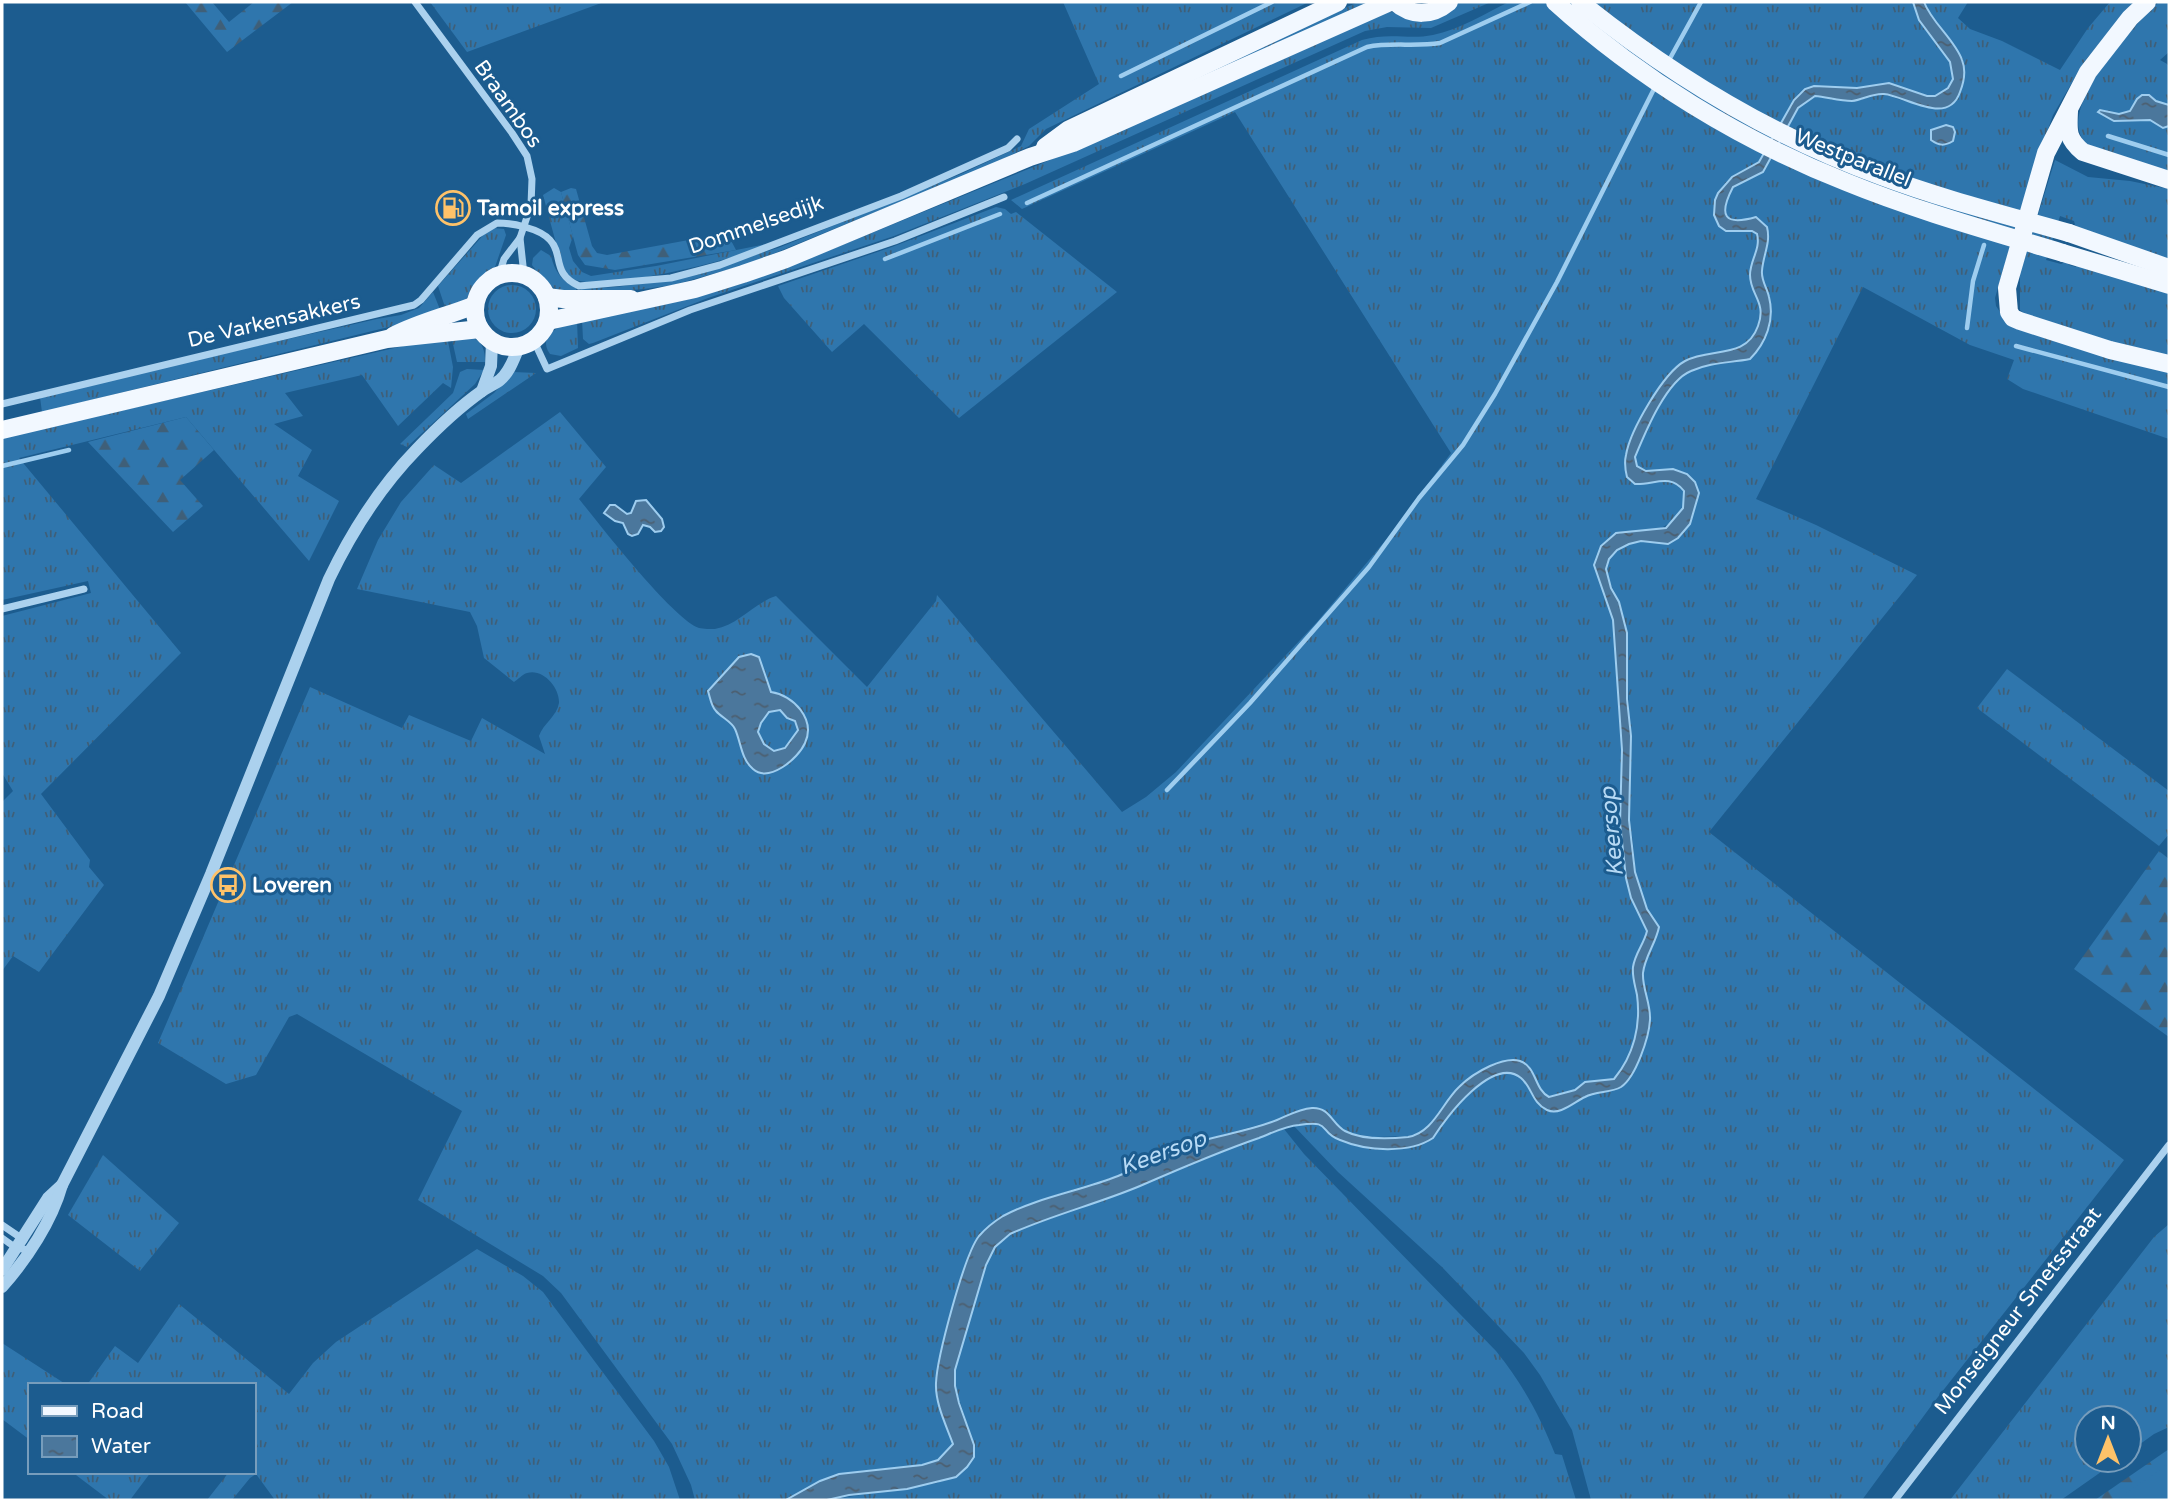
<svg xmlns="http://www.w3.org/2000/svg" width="2171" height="1502" viewBox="0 0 2171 1502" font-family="'Varela Round',sans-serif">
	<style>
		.grass { fill: url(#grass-tufts) }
		.forest { fill: url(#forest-firs) }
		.pitch { fill: #2f76ad }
		.water { fill: url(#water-ripples); stroke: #9ecdef; stroke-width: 2; fill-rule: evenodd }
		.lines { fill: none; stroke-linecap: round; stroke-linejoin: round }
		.stream { stroke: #9ecdef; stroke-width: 4.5 }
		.minor { stroke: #abd1ee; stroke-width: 7 }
		.tertiary { stroke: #abd1ee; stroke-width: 12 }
		.primary { stroke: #f2f8ff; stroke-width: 18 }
		.primary-bridge { stroke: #f2f8ff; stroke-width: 18 }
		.labels { text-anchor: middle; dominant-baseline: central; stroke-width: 6; stroke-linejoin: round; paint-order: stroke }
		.street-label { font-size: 21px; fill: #fff; stroke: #1c5c8f }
		.poi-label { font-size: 21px; font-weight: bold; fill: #fff; stroke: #1c5c8f; text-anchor: start }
		.water-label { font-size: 23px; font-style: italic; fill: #b7daf5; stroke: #1c5c8f }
	</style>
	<defs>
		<pattern id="grass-tufts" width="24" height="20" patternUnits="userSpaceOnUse" patternTransform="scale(1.75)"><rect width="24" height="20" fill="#2f76ad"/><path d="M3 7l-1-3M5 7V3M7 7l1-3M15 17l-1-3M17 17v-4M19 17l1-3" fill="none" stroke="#3f5f78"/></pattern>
		<pattern id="forest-firs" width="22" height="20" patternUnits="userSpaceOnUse" patternTransform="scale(1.75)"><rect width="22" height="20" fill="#2f76ad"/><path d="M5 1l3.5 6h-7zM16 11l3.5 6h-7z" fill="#3f5f78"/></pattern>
		<pattern id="water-ripples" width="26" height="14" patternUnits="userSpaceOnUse" patternTransform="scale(1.75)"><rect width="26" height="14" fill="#4b779c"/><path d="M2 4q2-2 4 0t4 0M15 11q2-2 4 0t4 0" fill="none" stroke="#4c5f70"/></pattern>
	</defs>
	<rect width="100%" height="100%" fill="#1c5c8f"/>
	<g class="grass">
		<polygon points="430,2 604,2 467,52"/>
		<polygon points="1063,2 1309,2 1046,129 1029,146 993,164 748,264 673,285 644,289 582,294 581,289 616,287 671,280 778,248 961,174 1021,146 1029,129 1099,84"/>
		<polygon points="1358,2 1374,2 1110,122 1245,54"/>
		<polygon points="1458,2 1491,2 1431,28 1387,27 1365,31 1025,184 894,236 708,298 593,343 589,344 583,339 582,319 686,300 744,283 835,248 1043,163 1388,11 1396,13 1454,7"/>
		<path d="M1509,2H1913L1919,20L1950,62L1953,79L1948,88L1935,96H1927L1889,83L1857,88L1836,89L1821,86L1799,93C1783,113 1776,140 1760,160C1756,166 1748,167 1741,171C1724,180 1713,195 1714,215L1740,232L1752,231L1757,233C1761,250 1750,264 1752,281C1753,292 1760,299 1760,311C1760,351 1719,355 1689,364C1685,365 1678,366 1674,369C1656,383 1635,431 1626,453L1635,484C1646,485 1656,478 1668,481C1676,482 1686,488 1685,498C1685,531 1626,539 1601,546L1594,565L1613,620L1622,750L1620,823L1626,878L1647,931C1643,947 1634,952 1633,973C1633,980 1635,987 1637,995C1641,1025 1634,1055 1615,1079L1586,1082L1575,1090L1549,1097L1541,1090L1525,1064L1512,1060L1495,1063L1479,1071L1458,1087L1426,1129L1411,1136L1374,1137L1349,1133L1338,1126L1326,1112L1319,1108L1304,1109L1277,1120L1189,1144L1117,1176L1052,1196L1000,1218L969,1252L940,1363L939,1404L953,1444L938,1460L922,1465L859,1471L786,1500H695L691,1485L672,1444L561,1293L543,1276L418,1200L462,1111L297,1014L289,1017L256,1075L226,1084L158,1043L310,687L402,728L409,715L471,741L482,718L545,754L539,736C543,724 557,716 559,703C560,688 543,668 527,673C523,674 517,680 514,682L484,658L477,626L470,612L357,589L378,540L401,502L434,465L461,483L560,412L606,467L579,499C600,525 673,619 699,628C703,629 711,629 715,629C738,625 754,603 776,596L867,687L936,601L937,595L1122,812L1146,797L1176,772L1317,622L1390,535L1451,453L1235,112L1022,209L1011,200L1362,40C1390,32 1409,40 1433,35C1459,30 1486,13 1509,2Z"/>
		<path d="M1924,2H1968L1958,18L1970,29L2002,41L2060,70L2088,28L2110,2H2133L2084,62L2053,115L2025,195L1995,298L1996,306L2006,321L2169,370V439L2023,389L2007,379L2014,360L1970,345L1863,287L1756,499L1816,525L1917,575L1709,832L2124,1160L1934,1402L1862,1500H1591L1572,1430L1540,1375L1524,1353L1442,1267L1338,1172L1293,1125C1301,1124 1313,1120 1320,1123C1328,1126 1329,1135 1336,1139C1359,1152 1411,1153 1433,1138C1446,1117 1498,1049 1524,1081C1533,1091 1535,1109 1551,1111C1563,1113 1575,1103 1584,1097C1595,1091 1609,1093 1620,1087C1636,1079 1648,1039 1650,1022C1652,1006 1643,990 1643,975C1644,957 1660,942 1656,924C1655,919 1651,916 1648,911C1644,904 1642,894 1639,886C1634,872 1635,859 1633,844C1633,836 1629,827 1629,818C1627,762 1632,706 1625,649C1623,635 1624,616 1619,602C1614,587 1600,574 1610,558C1622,537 1648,542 1668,544L1699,493L1637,466L1635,457C1645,433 1665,384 1689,371C1714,358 1750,369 1765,340C1780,308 1761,297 1762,271C1762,259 1768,247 1769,235L1742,221L1729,220L1724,215L1723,209L1733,187L1759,175L1765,169L1798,108L1814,96L1855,101L1883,94L1904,101L1947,107C1957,101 1958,96 1961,85C1969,48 1935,33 1924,2Z"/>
		<path d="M2159,2H2169V52L2160,60L2169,65V105L2156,101L2149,95C2139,95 2134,102 2130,111L2118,114L2113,112L2118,121L2150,120L2159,126H2169V173C2154,168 2098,153 2088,145C2050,112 2136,24 2159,2Z"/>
		<polygon points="2055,160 2088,177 2130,181 2169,189 2169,263 2076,228 2074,221 2060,216 2046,260 2061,264 2067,261 2069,265 2076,267 2077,264 2169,288 2169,360 2025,314 2020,310 2020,273"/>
		<path d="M554,188L561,192L573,236L569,248L573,261L582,272L591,276L656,266L766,244C740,260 610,289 580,281C572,280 568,275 563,269L543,195Z"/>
		<polygon points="996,207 1005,209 1011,214 1016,212 1117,292 959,418 864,324 832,352 784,298 778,286 892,247"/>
		<polygon points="493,228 504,229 506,235 495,267 476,283 466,299 446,310 438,286 486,232"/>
		<path d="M541,250L551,256C555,272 561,280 576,288V294C556,293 543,282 532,265L533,258Z"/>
		<circle cx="512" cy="309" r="24"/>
		<polygon points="433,292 441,312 409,322 42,412 40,397 239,350 377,319 401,315 419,308"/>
		<path d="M577,320L578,348L561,356L550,354C536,334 562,325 577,320Z"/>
		<path d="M451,335C472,336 485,337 485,362H457Z"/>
		<polygon points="447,336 453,367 451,388 443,383 398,426 362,375 285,393 303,416 274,424 312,450 298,476 339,501 309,561 186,417 19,458 181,653 41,794 90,860 89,867 104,885 39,972 13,956 2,971 2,802 13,791 2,773 2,616 91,593 88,581 2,600 2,438"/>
		<polygon points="467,369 484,370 475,384 407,447 400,444 453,393 460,372"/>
		<polygon points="513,372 536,373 468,419 466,414 494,393"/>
		<polygon points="2007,669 2169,791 2169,834 2159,846 1977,708"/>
		<path d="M1284,1129L1304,1154L1496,1351C1522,1383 1540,1416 1555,1454L1562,1455L1576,1500H828L938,1483L969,1430L955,1386V1370L986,1265L995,1247L1009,1234L1138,1186L1228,1149Z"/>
		<polygon points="103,1155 179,1223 140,1271 68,1215"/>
		<polygon points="2169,1224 2169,1427 2154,1434 2129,1452 2129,1418 2087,1418 2087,1460 2118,1460 2061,1500 1950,1500 2154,1237"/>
		<polygon points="477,1249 523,1276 543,1292 654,1441 669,1467 680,1500 275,1500 256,1474 250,1478 232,1500 207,1500 229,1472 254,1472 254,1385 87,1385 115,1346 138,1363 179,1304 289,1394 313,1363 336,1342"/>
		<polygon points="2,1343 67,1385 30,1385 30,1440 2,1419"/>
		<polygon points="72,1472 151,1472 130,1500 109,1500"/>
	</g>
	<g class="forest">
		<polygon points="185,2 212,2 229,22 254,2 293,2 227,52"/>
		<polygon points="571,188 576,189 592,246 597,253 607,255 727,233 736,250 615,270 585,265 578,255 561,192"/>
		<polygon points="186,417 214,450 180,480 203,506 173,532 88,442"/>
		<polygon points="2159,851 2169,859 2169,1037 2074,969"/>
		<polygon points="2169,1449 2169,1467 2120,1500 2095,1500"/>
	</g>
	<polygon class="pitch" points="2169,1463 2169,1500 2117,1500"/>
	<g class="water">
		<path d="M1913,2H1924C1932,23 1955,40 1962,60C1966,70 1964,82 1960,92C1948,127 1906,96 1884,94C1872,93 1863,100 1852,101C1839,101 1827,97 1815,96L1798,108L1763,172L1733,187C1718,216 1724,226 1756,217L1767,227C1771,243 1763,255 1762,271C1761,280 1767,288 1769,297C1775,320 1766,343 1750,359C1730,363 1711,362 1691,371C1666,381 1645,433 1635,457L1637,466L1646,471L1673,469L1687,474L1695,482L1699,493L1690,524L1678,538L1668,544L1641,541L1629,544L1617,550L1609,559L1606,569L1611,588L1619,602L1627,633V699L1631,736L1629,820L1635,872L1647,909L1659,927C1656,943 1645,956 1643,973C1642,988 1651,1004 1650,1020C1649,1037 1636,1077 1621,1087C1611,1093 1596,1091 1585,1097C1574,1102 1560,1116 1547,1110C1532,1103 1532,1087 1521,1078C1493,1055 1446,1117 1433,1138C1409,1154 1366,1151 1340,1140C1317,1131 1333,1120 1299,1125C1285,1126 1272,1133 1259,1138C1218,1152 1179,1169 1140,1186C1097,1204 1052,1215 1010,1234L995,1247L986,1265L955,1370V1386L959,1403L974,1445V1457L967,1467L956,1477L907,1489L849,1495L827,1500H786L820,1481L839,1474L922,1465L938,1460L953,1444C946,1425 935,1403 936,1383C937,1358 964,1255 979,1236C985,1229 995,1221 1003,1216C1039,1197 1080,1191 1118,1176C1142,1166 1165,1152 1190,1144C1219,1135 1250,1131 1277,1120C1289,1115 1299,1109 1312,1108C1330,1107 1332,1124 1345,1131C1362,1140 1389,1139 1408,1137C1433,1133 1442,1103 1459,1087C1468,1078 1479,1071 1490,1066C1499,1062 1510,1058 1520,1061C1537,1067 1534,1089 1549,1097L1575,1090L1585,1082L1614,1079C1634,1055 1641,1025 1637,995C1635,985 1632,977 1633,967C1635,953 1644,944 1647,931L1631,898L1626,878L1620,823L1622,750L1613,620L1594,565L1601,546L1616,533L1666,528L1683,508L1684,491C1670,473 1654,485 1635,484L1627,477C1625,469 1624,463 1626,455C1630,431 1663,373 1685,361C1710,347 1746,360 1758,326C1767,302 1750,295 1750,275C1750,260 1761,249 1757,234L1752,231H1726L1719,226L1714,215L1715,200L1718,193L1732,177L1759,162L1794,100L1805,89L1814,86L1857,88L1889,83L1927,96H1935L1948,88L1953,79L1950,62L1919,20Z"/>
		<polygon points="2142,95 2149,95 2156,101 2169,105 2169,126 2163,128 2150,120 2114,121 2098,112 2100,110 2119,114 2130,111 2137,99"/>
		<path d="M1946,125L1953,127L1955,132L1953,141C1945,146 1939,146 1931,140V130Z"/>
		<polygon points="646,500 662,519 664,527 661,531 655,532 650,527 643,525 638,534 632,536 628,534 623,523 615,521 604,513 610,505 615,505 627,514 631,513 636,501"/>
		<path d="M751,654L759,657L771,692C793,695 816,719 805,743C798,759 769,783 753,769C741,759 741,742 735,729C732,722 721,717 716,711C711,706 710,697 708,691L739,657ZM780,710L787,718L795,721L798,730L785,748L774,751L764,744L758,732L761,723L769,712Z"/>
	</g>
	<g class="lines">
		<g class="stream">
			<polyline points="1668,62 1701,2"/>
			<polyline points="1121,76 1272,2"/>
			<polyline points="2108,136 2169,155"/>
			<path d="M1027,203L1367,47C1391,42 1415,47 1440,43L1530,2"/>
			<polyline points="885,259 1000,214"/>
			<polyline points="1967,328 1973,281 1984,245"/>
			<polyline points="2016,346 2169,387"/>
			<polyline points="2,466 69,450"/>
			<polyline points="1167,790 1250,703 1369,567 1419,498 1463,445 1495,394 1557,282 1656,85"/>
		</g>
		<g class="minor">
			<polyline points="415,2 512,133 527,156 532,179 531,205 520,238 504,259 499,275"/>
			<polyline points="520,238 524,275"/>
			<polyline points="534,341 547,369 690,310 895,241 1004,197"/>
			<path d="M2,404L414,305L421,300L477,235L497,223C512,223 539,228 550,240C564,255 551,273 579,286L671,278L720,265L901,196L1008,148L1017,139"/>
			<polyline points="2,609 84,589"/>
			<polyline points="2,1225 24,1240"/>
			<polyline points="2,1238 16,1248 29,1250"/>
			<polyline points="1895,1500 2169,1145"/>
		</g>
		<g class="tertiary">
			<polyline points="482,391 491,366 492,342"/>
			<polyline points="2,1270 48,1198 62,1185"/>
			<path d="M2,1287C27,1259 52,1221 62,1185L159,996L211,874L329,579C352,531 380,487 417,449C437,428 458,408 482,391C488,387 495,384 500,380C510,372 514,358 519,347"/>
		</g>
		<g class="primary">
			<path d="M1395,2C1412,17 1432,16 1449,2"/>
			<polyline points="2147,2 2130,18 2088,72 2046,153 2007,288 2009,312 2013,318 2020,321 2110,350 2169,364"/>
			<path d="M2069,111C2068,131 2067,139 2083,152L2169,180"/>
			<polyline points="1045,147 1068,130 1338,2"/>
			<polyline points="2069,233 2169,268"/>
			<polyline points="2063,253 2169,285"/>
			<circle cx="512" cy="310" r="37"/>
			<polyline points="547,297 563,299 631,299"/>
			<polyline points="548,321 695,289 743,274 786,259 1030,157 1073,143 1390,2"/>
			<path d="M393,336C420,322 448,316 475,305"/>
			<polyline points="2,430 387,339 480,329"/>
		</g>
		<g class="primary-bridge">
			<path d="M1555,2C1639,78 1740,140 1846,182C1917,211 1990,231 2063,253"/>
			<path d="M1580,2C1671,75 1771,136 1881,176C1942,199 2006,215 2069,233"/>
		</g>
	</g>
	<defs>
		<g id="fuel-ring" transform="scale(1.75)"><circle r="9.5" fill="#1c5c8f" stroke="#fec269" stroke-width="1.5"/><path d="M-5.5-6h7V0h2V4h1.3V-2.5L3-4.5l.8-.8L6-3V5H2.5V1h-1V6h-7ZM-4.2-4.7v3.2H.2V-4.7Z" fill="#fec269"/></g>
		<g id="bus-ring" transform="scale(1.75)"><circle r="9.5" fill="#1c5c8f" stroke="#fec269" stroke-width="1.5"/><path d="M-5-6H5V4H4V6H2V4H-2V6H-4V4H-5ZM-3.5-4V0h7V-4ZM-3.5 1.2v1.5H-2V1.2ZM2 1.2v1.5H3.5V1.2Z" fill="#fec269"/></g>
	</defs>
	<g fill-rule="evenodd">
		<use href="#fuel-ring" x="453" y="208"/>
		<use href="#bus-ring" x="228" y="885"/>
	</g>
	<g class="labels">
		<g class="street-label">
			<text transform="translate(508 104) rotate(55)">Braambos</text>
			<text transform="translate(1853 158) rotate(22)">Westparallel</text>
			<text transform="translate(756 225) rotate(-19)">Dommelsedijk</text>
			<text transform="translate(274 321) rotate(-13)">De Varkensakkers</text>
			<text transform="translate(2018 1311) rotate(-52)">Monseigneur Smetsstraat</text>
		</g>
		<g class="poi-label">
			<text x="477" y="208">Tamoil express</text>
			<text x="252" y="885">Loveren</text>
		</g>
		<g class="water-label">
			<text transform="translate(1612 832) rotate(-95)">Keersop</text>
			<text transform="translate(1163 1153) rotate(-20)">Keersop</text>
		</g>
	</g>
	<rect width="2171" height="1502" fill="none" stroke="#ffffff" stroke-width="7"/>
	<rect x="28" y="1383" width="228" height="91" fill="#1c5c8f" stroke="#779dbc" stroke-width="2"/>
	<rect x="42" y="1406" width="35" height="10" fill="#f2f8ff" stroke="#779dbc" stroke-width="2"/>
	<text x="91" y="1418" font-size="21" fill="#ffffff">Road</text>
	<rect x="42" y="1436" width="35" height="21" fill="url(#water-ripples)" stroke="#779dbc" stroke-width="2"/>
	<text x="91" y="1453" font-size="21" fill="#ffffff">Water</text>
	<g transform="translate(2108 1439)"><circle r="33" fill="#1c5c8f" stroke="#779dbc" stroke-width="2"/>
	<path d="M0-5L12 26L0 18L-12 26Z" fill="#fec269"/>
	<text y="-10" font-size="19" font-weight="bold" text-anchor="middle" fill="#ffffff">N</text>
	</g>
</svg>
